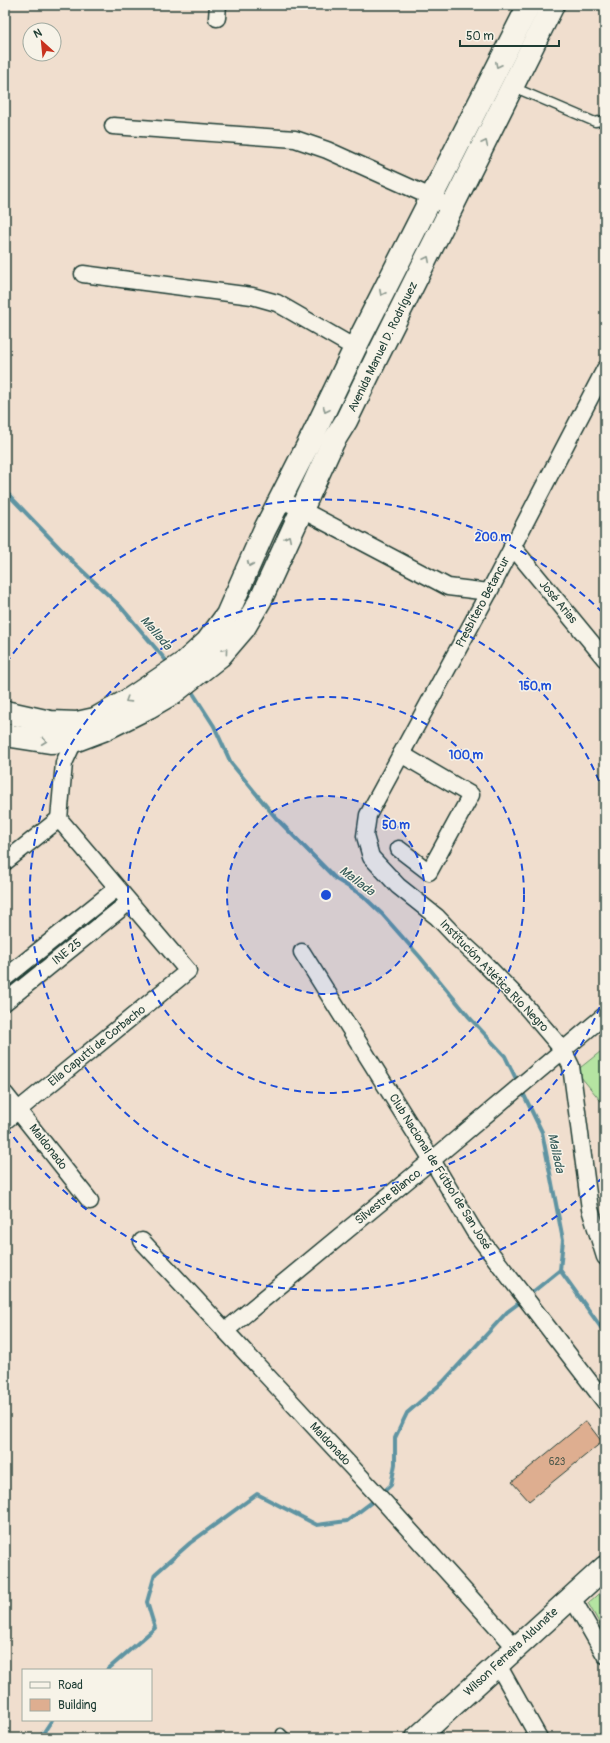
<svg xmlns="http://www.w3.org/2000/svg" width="610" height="1743" viewBox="0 0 610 1743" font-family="Pangolin,sans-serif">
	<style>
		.green { fill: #b5e4a2; stroke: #6a906b }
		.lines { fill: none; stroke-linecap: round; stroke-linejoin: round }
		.stream { stroke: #5f94a2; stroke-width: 4 }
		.building { fill: #deae90; stroke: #1f3d34 }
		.lane-casing { stroke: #1f3d34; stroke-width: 11 }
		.street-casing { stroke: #1f3d34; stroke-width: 19 }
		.secondary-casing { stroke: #1f3d34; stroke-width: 25 }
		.lane { stroke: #f7f3e8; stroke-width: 8 }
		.street { stroke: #f7f3e8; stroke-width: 16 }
		.secondary { stroke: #f7f3e8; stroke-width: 22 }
		.oneway { stroke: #8b988e }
		.ring { fill: none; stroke: #1d4ed8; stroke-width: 2; stroke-dasharray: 7 5 }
		.labels { text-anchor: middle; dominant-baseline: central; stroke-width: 3; stroke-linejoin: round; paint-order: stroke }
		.number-label { font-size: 10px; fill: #4f594b }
		.street-label { font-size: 12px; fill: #1f3d34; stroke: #f7f3e8 }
		.water-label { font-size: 13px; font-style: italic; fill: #345a59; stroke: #f7f3e8 }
		.centre { fill: #1d4ed8; stroke: #f7f3e8; stroke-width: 2 }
		.ring-label { font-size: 12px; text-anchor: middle; font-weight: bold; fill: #1d4ed8; stroke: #f7f3e8; stroke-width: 3; stroke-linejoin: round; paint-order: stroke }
	</style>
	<rect width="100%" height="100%" fill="#f0dece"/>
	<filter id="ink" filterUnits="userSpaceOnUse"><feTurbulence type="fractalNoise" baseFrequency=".025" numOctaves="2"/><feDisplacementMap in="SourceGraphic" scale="8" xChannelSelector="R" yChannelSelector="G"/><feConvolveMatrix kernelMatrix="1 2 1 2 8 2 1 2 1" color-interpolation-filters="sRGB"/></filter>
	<g filter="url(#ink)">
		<g class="green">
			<polygon points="605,1048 605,1106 576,1071"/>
			<polygon points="605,1588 605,1633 588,1603"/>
		</g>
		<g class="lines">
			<g class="stream">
				<polyline points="5,491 74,563 120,606 169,664"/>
				<polyline points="189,687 214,726 231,763 276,818 336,879 362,895 382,914 420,957 469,1017 505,1056 518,1083"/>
				<polyline points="521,1089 542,1132 563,1240 560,1270 605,1333"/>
				<polyline points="529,1295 560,1270"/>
				<polyline points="381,1494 391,1485 395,1464 395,1438 407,1413 443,1382 507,1312 523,1300"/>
				<polyline points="107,1670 155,1628 147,1602 155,1574 190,1543 257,1494 317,1525 347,1521 376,1499"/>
				<polyline points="40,1738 52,1720"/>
			</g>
		</g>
		<polygon class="building" points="586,1421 602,1442 529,1501 512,1482"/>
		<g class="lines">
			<g class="lane-casing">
				<g id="lane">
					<polyline points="513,87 595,122 605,120"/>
					<polyline points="281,1733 286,1738"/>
				</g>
			</g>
			<g class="street-casing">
				<g id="street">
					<polyline points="217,18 218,5"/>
					<polyline points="113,126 295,139 327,150 431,197 452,209"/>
					<polyline points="83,274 252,296 277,303 355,348"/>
					<polyline points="605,369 489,592 368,815 365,836 371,857 398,886 437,917 458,939 482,961 522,1002 563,1050 571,1066 590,1209 605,1257"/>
					<polyline points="281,499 448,587 489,592"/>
					<polyline points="512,546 605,659"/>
					<polyline points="399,849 429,872 471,795 401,754"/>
					<polyline points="5,862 59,819"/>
					<polyline points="302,952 432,1160 474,1231 605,1402"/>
					<polyline points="5,978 117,888"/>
					<polyline points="5,1002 129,902"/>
					<polyline points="5,1094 90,1201"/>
					<polyline points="5,1121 188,971 59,819 64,763 74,741 76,732"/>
					<polyline points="142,1241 385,1503 516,1648"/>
					<polyline points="225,1331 432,1160 605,1015"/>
					<polyline points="571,1596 605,1655"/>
					<polyline points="498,1665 539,1738"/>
				</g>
			</g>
			<g class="secondary-casing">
				<g id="secondary">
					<polyline points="5,712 50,722 77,723 95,719 130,699 185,662 207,642 227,615 264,531 314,433 355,348 529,5"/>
					<polyline points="5,735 50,742 74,741 103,730 149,707 173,693 220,656 244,628 261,599 333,442 346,421 376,359 553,5"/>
					<polyline points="417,1738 605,1567"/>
				</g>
			</g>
			<use href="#lane" class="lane"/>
			<use href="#street" class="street"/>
			<use href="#secondary" class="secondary"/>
		</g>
		<defs><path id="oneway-chevron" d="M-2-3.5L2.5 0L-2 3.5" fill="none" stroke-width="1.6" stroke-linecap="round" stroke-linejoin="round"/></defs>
		<g class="oneway">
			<use href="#oneway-chevron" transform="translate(498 65) rotate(117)"/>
			<use href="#oneway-chevron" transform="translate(485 143) rotate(-64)"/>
			<use href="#oneway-chevron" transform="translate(427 259) rotate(-63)"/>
			<use href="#oneway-chevron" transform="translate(382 293) rotate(117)"/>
			<use href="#oneway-chevron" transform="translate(326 410) rotate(115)"/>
			<use href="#oneway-chevron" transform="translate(288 538) rotate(-64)"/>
			<use href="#oneway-chevron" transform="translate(250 564) rotate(113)"/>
			<use href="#oneway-chevron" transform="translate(225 651) rotate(-50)"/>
			<use href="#oneway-chevron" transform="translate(128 700) rotate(148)"/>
			<use href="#oneway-chevron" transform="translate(44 741) rotate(7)"/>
		</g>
	</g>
	<circle cx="326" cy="895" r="99" fill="#1d4ed8" fill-opacity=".12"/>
	<g class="ring">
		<circle cx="326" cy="895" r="99"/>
		<circle cx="326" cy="895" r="198"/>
		<path d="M604 996A296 296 0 1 1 604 794"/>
		<path d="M603 1177A395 395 0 0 1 6 1127M6 663A395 395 0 0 1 603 613"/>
	</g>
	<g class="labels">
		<g class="number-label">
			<text x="557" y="1462">623</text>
		</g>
		<g class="street-label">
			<text transform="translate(383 347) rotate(-64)">Avenida Manuel D. Rodríguez</text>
			<text transform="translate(483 602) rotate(-62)">Presbítero Betancur</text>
			<text transform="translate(558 602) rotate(50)">José Arias</text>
			<text transform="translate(67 952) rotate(-39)">INE 25</text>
			<text transform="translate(494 976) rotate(46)">Institución Atlética Río Negro</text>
			<text transform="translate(97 1046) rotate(-39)">Elia Caputti de Corbacho</text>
			<text transform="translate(48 1147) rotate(52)">Maldonado</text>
			<text transform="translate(440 1172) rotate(58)">Club Nacional de Fútbol de San José</text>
			<text transform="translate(388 1197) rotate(-39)">Silvestre Blanco</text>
			<text transform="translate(330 1444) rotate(47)">Maldonado</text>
			<text transform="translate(511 1652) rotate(-43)">Wilson Ferreira Aldunate</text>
		</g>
		<g class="water-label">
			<text transform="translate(156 633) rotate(49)">Mallada</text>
			<text transform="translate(357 881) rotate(37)">Mallada</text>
			<text transform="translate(556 1153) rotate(78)">Mallada</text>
		</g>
	</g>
	<circle cx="326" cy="895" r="6" class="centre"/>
	<g class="ring-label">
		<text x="493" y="541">200 m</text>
		<text x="535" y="690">150 m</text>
		<text x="466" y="759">100 m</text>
		<text x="396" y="829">50 m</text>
	</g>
	<rect width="610" height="1743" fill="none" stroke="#f7f3e8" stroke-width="20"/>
	<rect x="10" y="10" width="590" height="1723" fill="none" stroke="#1f3d34" stroke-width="1.5" filter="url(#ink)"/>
	<rect x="22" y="1669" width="130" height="52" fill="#f7f3e8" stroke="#a1aaa0"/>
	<rect x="30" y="1682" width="20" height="6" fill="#f7f3e8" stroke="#a1aaa0"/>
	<text x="58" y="1689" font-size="12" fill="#1f3d34">Road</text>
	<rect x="30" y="1699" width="20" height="12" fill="#deae90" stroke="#a1aaa0"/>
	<text x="58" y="1709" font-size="12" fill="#1f3d34">Building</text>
	<g transform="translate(42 42) rotate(333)"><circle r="19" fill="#f7f3e8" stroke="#a1aaa0"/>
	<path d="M0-3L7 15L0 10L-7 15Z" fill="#c8321e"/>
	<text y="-6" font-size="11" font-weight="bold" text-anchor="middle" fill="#1f3d34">N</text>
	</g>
	<path d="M460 40v6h99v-6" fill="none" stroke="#1f3d34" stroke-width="2"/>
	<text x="466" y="40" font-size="12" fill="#1f3d34" stroke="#f7f3e8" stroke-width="3" paint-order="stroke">50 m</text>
</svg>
